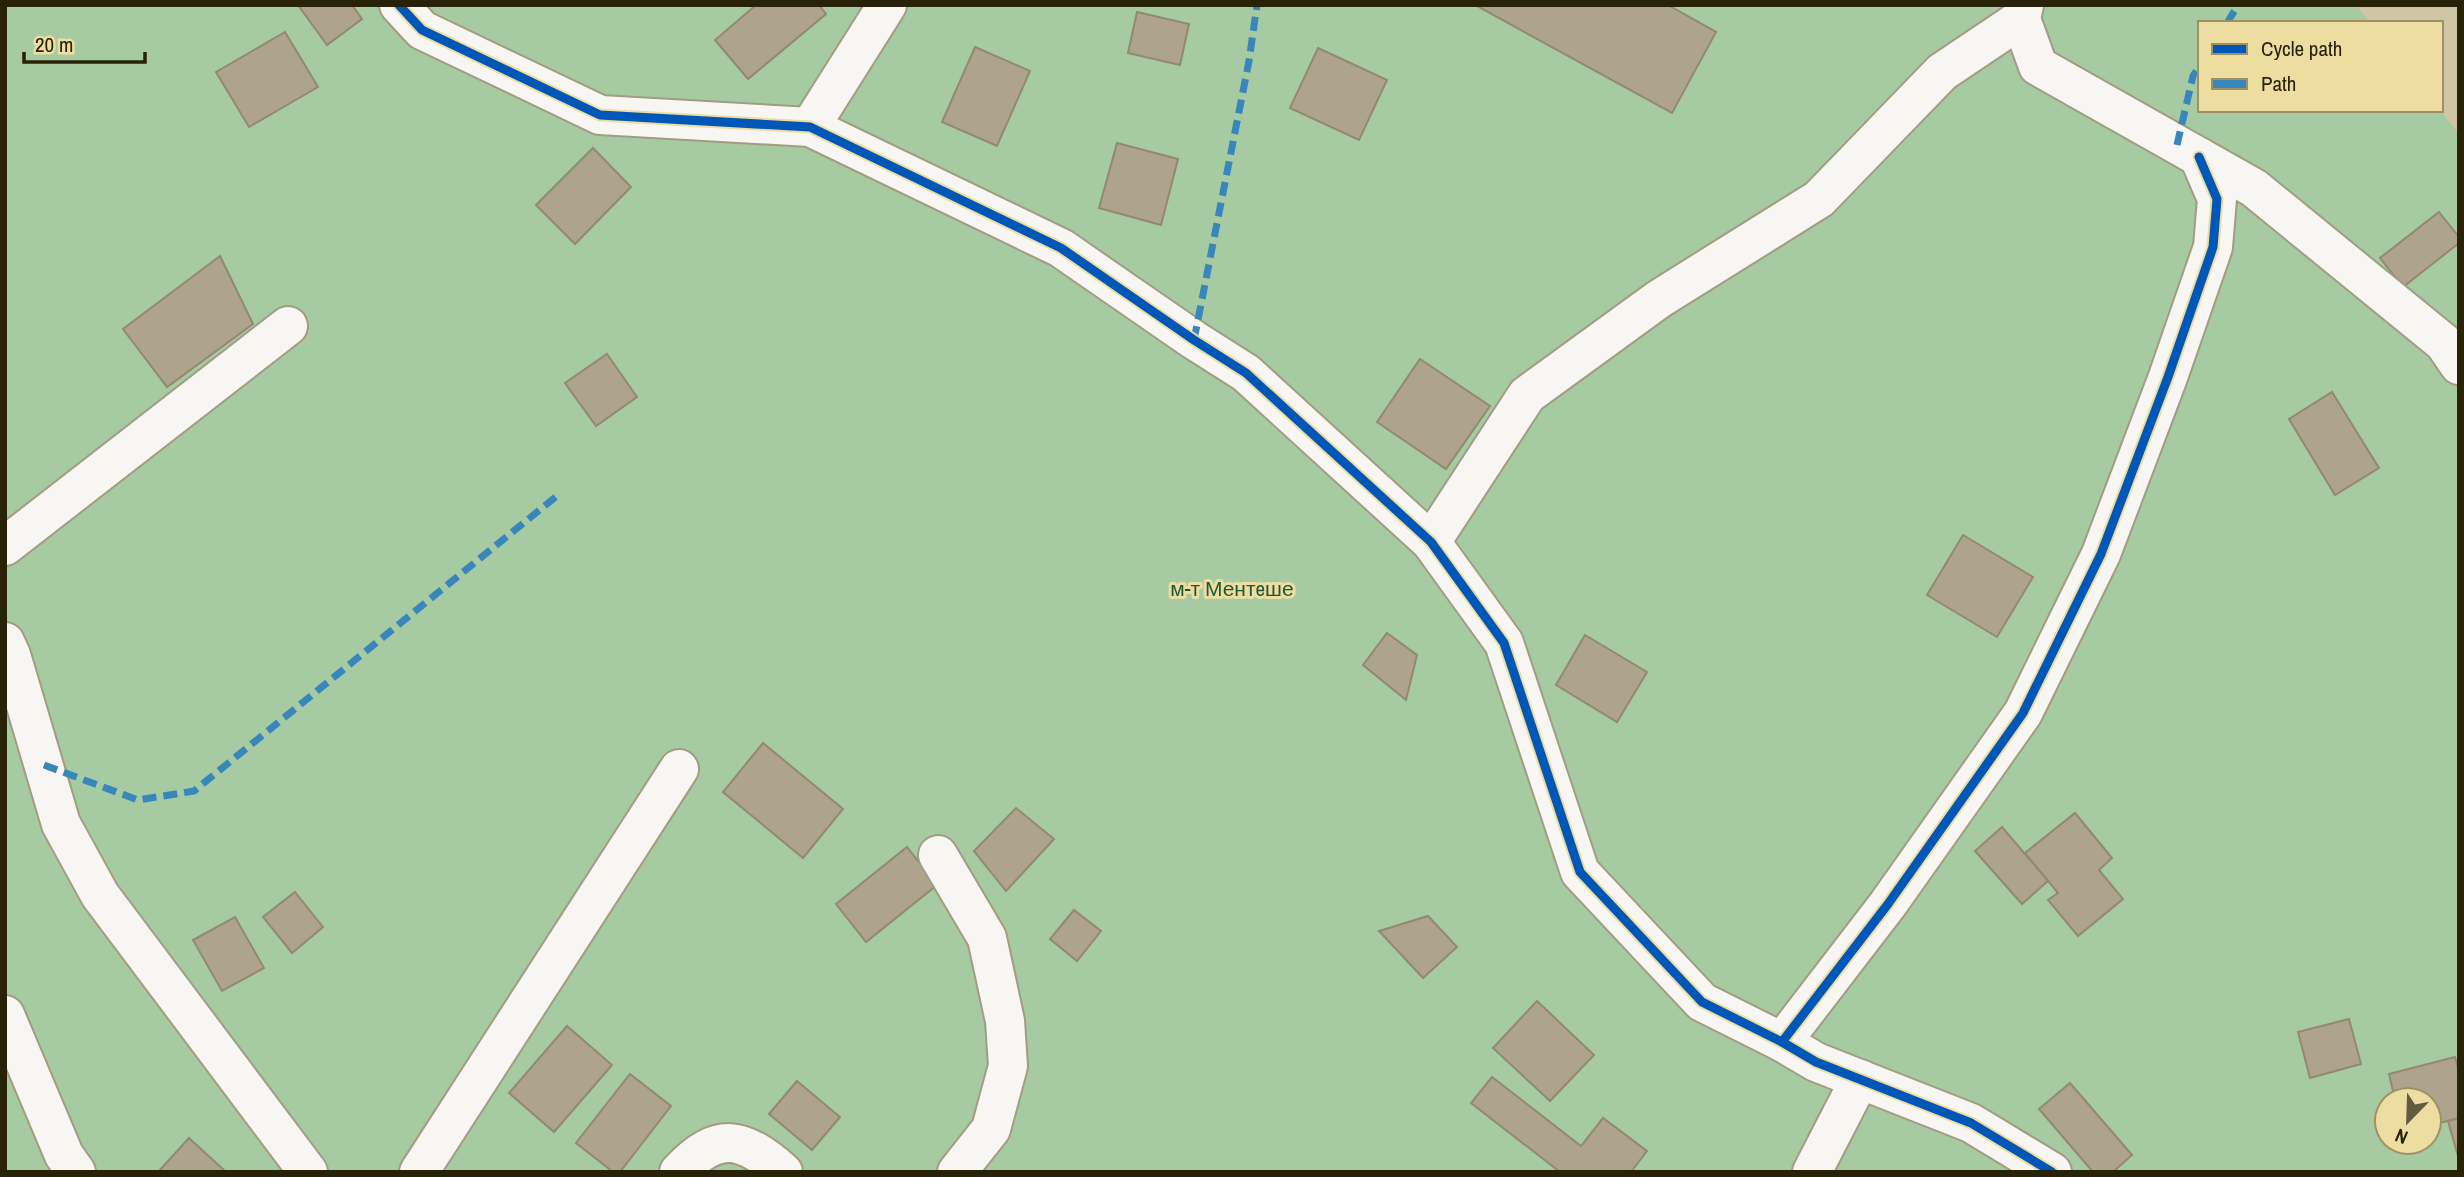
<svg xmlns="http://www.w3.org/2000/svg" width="2464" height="1177" viewBox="0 0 2464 1177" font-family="'Archivo Narrow',sans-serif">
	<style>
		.green { fill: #a6caa2; fill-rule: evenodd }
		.building { fill: #aea38c; stroke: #938971; stroke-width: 2 }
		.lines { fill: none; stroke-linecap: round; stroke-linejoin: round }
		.minor-casing { stroke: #a29c82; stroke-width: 42 }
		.minor { stroke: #f8f6f2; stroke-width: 38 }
		.quiet { stroke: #3987ba; stroke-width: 7; stroke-dasharray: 14 7; stroke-linecap: butt }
		.cycleway-casing { stroke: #eddda1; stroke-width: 13 }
		.cycleway { stroke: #0057b8; stroke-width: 9 }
		.labels { text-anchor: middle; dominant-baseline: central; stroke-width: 6; stroke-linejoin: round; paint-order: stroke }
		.park-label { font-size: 21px; fill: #1f5837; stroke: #eddda1 }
	</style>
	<rect width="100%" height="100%" fill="#cec6a6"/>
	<path class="green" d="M5,5H2356L2370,23H2200V110H2440L2459,134V1172H5ZM2387,1100H2429V1142H2387Z"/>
	<g class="building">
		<polygon points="298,5 352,5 362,19 327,45"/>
		<polygon points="756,5 819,5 826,14 748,79 715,40"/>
		<polygon points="1668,5 1716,32 1672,113 1477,6"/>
		<polygon points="1137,12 1189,24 1180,65 1128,53"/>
		<polygon points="285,32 318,87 249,127 216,72"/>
		<polygon points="975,47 1030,71 997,146 942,122"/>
		<polygon points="1318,48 1387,80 1359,140 1290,108"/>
		<polygon points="1117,143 1178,159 1161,225 1099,208"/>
		<polygon points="593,148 631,187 575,244 536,205"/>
		<polygon points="2439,212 2459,237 2459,243 2403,287 2380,258"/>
		<polygon points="220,256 253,324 167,387 123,329"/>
		<polygon points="607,354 637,397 596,426 565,383"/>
		<polygon points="1420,359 1490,406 1446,469 1377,422"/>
		<polygon points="2332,392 2379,468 2335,495 2289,419"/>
		<polygon points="1963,535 2033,577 1997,637 1927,595"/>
		<polygon points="1387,633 1417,655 1406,700 1363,665"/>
		<polygon points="1585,635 1647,672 1617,722 1556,685"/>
		<polygon points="763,743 843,809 803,858 723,792"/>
		<polygon points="1016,808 1054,839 1006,891 974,851"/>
		<polygon points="2075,813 2112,858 2099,870 2123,899 2078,936 2048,900 2058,893 2025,853"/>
		<polygon points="2002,827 2048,881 2022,904 1975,851"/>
		<polygon points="907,847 937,885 866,942 836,904"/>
		<polygon points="295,892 323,927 292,953 263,917"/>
		<polygon points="1074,910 1101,931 1077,961 1050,939"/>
		<polygon points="1428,916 1457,947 1423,978 1379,931"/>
		<polygon points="235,917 264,968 222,991 193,940"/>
		<polygon points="1537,1001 1594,1055 1550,1101 1493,1048"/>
		<polygon points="2349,1019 2361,1064 2310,1078 2298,1032"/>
		<polygon points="567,1026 612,1065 554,1132 509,1093"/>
		<polygon points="2455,1057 2459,1072 2459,1118 2429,1126 2429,1100 2395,1100 2389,1074"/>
		<polygon points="630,1074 671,1106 620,1172 613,1172 576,1143"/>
		<polygon points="1492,1077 1581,1146 1603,1118 1647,1151 1631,1172 1560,1172 1471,1103"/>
		<polygon points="797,1081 840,1117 812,1150 769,1114"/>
		<polygon points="2070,1083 2132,1155 2113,1172 2093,1172 2039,1109"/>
		<polygon points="2459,1118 2459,1156 2458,1156 2448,1121"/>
		<polygon points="189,1138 226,1172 158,1172"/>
	</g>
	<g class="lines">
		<g class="minor-casing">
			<g id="minor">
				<polyline points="399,5 422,30 600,115 810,127 1061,248 1194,340 1246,373 1431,542 1504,643 1580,872 1702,1002 1782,1042 1816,1062 1971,1123 2052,1172"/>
				<polyline points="2024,5 2021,19 2038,66 2254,188 2444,343 2459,365"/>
				<polyline points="810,127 887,5"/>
				<polyline points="1431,542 1527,395 1659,299 1819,199 1942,72 2021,19"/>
				<polyline points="5,546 288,326"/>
				<polyline points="5,642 11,655 61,824 100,895 308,1172"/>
				<polyline points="938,855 987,938 1005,1021 1008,1066 991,1129 957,1172"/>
				<polyline points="5,1015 64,1155 76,1172"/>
				<polyline points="1782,1042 1888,904 2023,713 2101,554 2168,377 2213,247 2217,199 2199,157"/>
				<polyline points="419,1172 679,769"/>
				<path d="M679,1172C718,1130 743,1137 783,1172"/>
				<polyline points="1812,1172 1860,1079"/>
			</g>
		</g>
		<use href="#minor" class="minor"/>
		<g class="quiet">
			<polyline points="2227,23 2238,5"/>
			<polyline points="2177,145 2193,76 2200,65"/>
			<polyline points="1194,340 1249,61 1257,5"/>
			<polyline points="44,765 138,800 194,791 558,495"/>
		</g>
		<g class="cycleway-casing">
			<g id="cycleway">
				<polyline points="399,5 422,30 600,115 810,127 1061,248 1194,340 1246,373 1431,542 1504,643 1580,872 1702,1002 1782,1042 1816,1062 1971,1123 2052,1172"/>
				<polyline points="1782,1042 1888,904 2023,713 2101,554 2168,377 2213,247 2217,199 2199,157"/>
			</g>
		</g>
		<use href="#cycleway" class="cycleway"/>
	</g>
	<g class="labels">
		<g class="park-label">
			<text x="1232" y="588">м-т Ментeше</text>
		</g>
	</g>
	<rect width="2464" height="1177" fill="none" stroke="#282209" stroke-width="14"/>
	<rect x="2198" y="21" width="245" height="91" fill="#eddda1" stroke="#9e9264" stroke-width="2"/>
	<rect x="2212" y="44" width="35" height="10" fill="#0057b8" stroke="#9e9264" stroke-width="2"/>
	<text x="2261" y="56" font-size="21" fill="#282209">Cycle path</text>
	<rect x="2212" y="79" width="35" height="10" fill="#3987ba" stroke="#9e9264" stroke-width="2"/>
	<text x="2261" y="91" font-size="21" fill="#282209">Path</text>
	<g transform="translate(2408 1121) rotate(203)"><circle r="33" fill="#eddda1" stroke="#9e9264" stroke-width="2"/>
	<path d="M0-5L12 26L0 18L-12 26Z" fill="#625b40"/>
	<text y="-10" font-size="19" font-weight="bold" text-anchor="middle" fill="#282209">N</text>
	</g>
	<path d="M24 52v10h121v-10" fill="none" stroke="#282209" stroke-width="3.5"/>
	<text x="35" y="52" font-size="21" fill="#282209" stroke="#eddda1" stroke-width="5" paint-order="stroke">20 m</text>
</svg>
